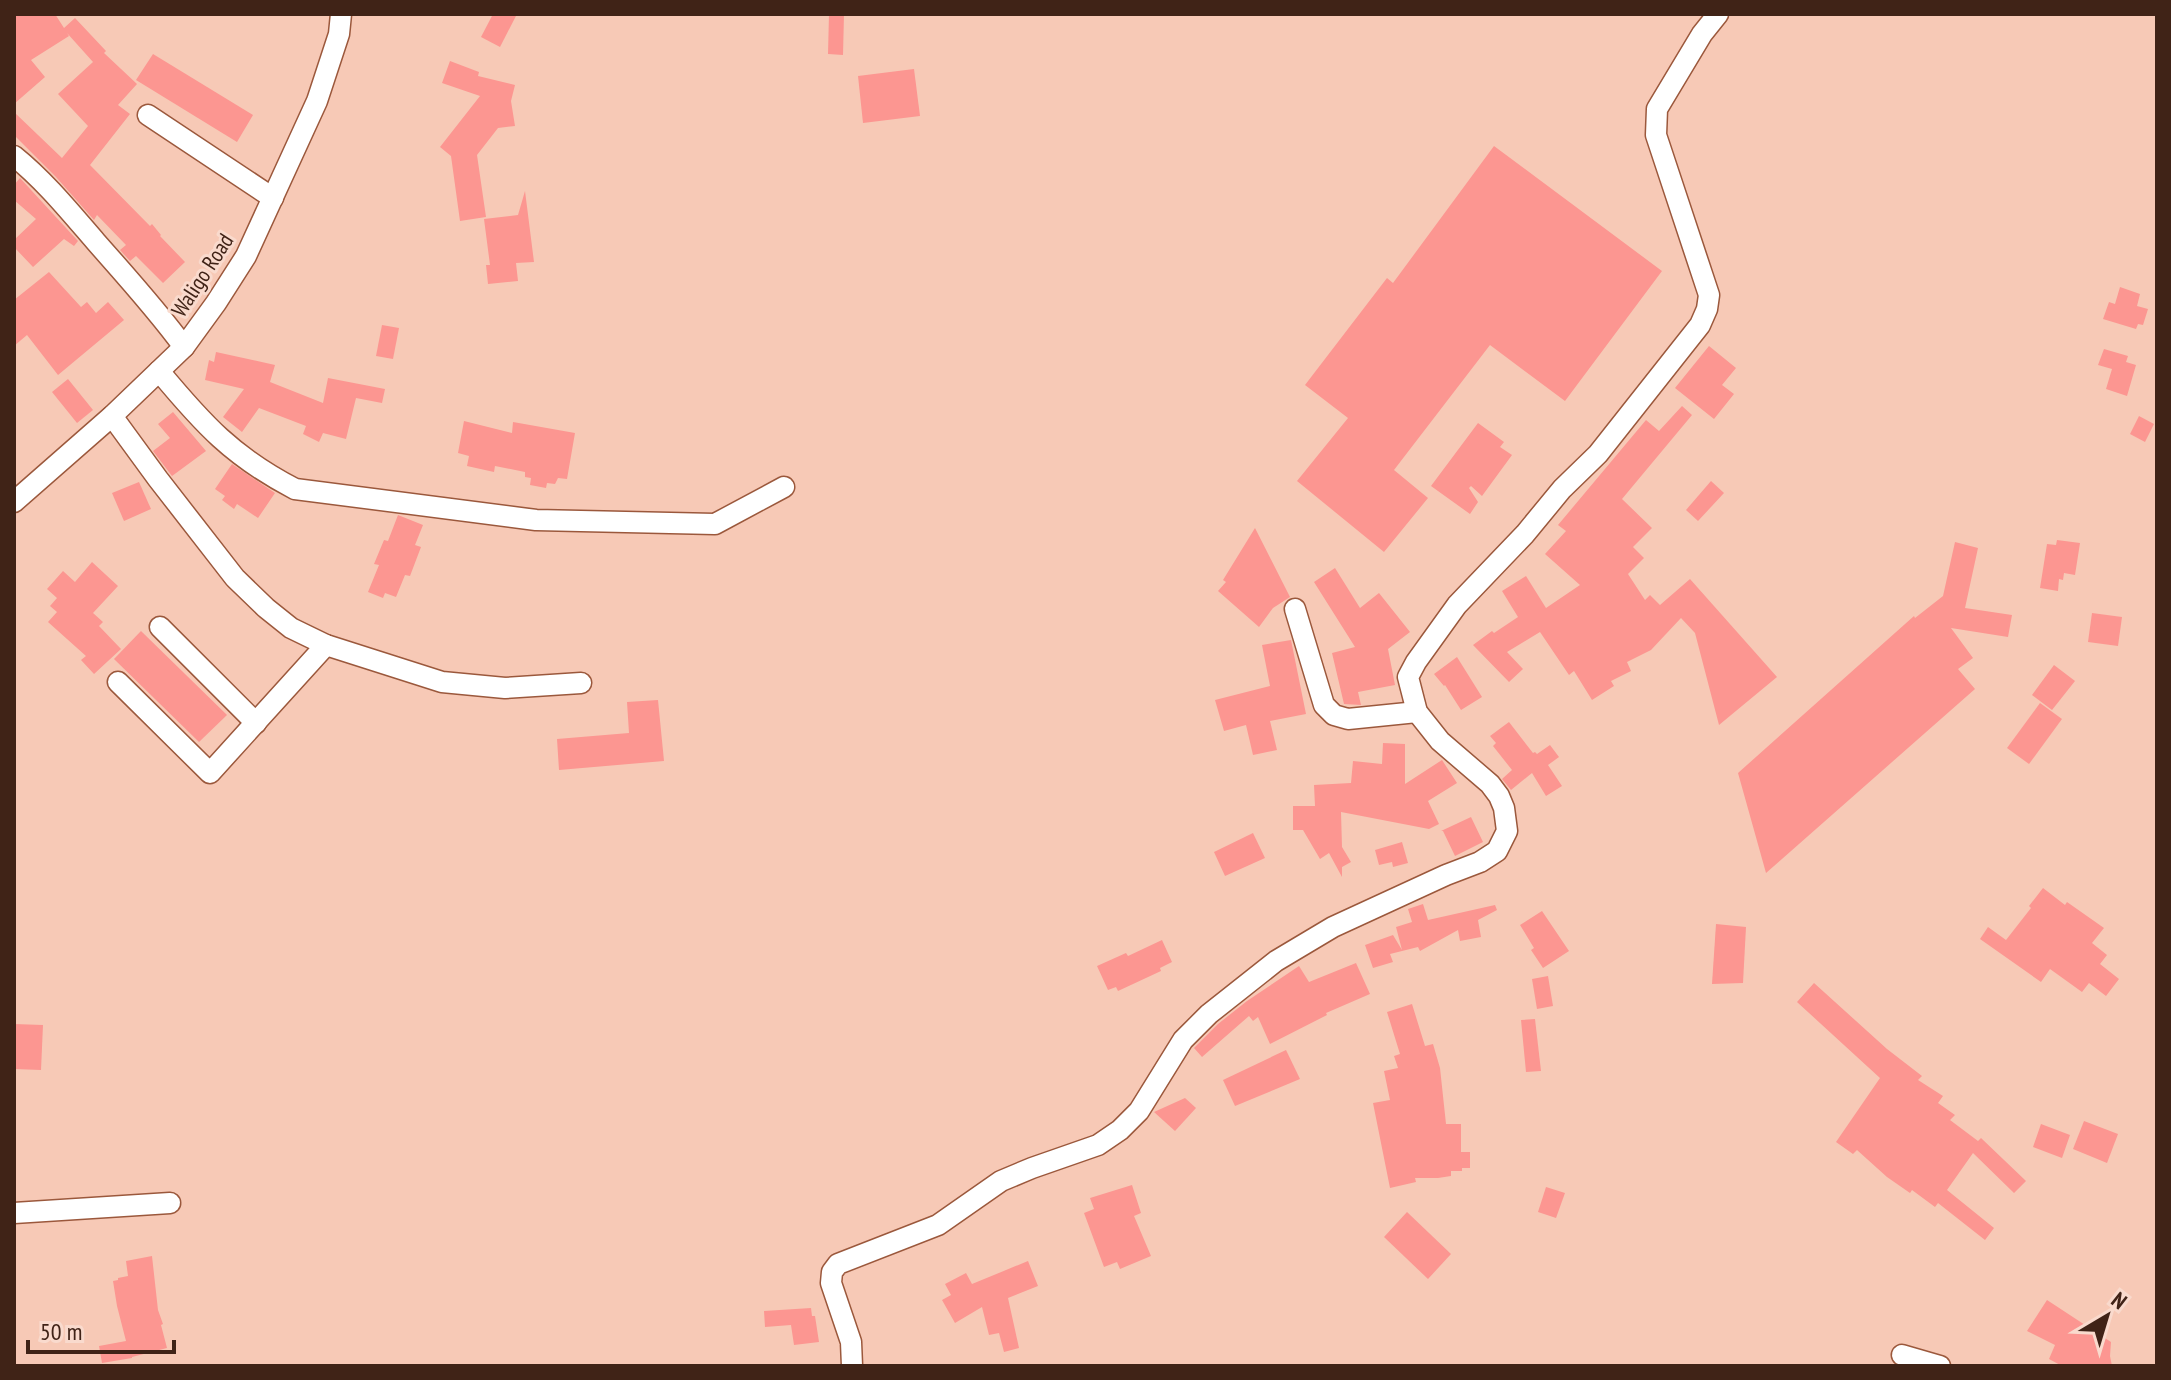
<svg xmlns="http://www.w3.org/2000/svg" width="2171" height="1380" viewBox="0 0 2171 1380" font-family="'PT Sans Narrow',sans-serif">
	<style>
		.building { fill: #fc9691 }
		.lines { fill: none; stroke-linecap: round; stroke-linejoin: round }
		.minor-casing { stroke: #9b583c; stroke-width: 23 }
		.minor { stroke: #fff; stroke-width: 20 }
		.labels { text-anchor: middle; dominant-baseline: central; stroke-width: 6; stroke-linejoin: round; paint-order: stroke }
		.street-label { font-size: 22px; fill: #402317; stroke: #f9dacd }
	</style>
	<rect width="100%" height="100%" fill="#f7c9b6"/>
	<g class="building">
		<polygon points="14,14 55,14 64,28 75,18 106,51 104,53 137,84 118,105 130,114 90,165 150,226 152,224 161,235 160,236 185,262 163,283 136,256 130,261 120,250 126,245 97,215 94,220 56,177 14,135 14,112 62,158 88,126 58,94 93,62 67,33 69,36 31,60 45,77 14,104"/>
		<polygon points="493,14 517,14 500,47 481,37"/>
		<polygon points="829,14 844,14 843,55 828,54"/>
		<polygon points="153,54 253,115 237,142 136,80"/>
		<polygon points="450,61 479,72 478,76 515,85 511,101 515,126 498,128 477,155 486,217 460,221 451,156 440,147 480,96 442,83"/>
		<polygon points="914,69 920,116 863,123 858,76"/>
		<polygon points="1494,146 1662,271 1565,401 1490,345 1394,470 1428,498 1384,552 1297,481 1348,418 1305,385 1387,278 1393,283"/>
		<polygon points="20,178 78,241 74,246 64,239 33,267 14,247 14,240 36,219 14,200 14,185"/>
		<polygon points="525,191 534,262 516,263 518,281 488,284 486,265 490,265 484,219 518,215"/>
		<polygon points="49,272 81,307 87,302 96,313 108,302 124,320 58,375 27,335 14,346 14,300"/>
		<polygon points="2120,287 2140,294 2137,306 2148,309 2143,325 2138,324 2136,329 2103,319 2109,302 2115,304"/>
		<polygon points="382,325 399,328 393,359 376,356"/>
		<polygon points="1709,346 1736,368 1722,385 1734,394 1714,419 1675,388"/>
		<polygon points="2104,349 2128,356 2126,362 2136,365 2127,396 2106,389 2112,369 2098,365"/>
		<polygon points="216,352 275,365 270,382 323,403 328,378 385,389 382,403 356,398 346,439 323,433 319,442 303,434 306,426 259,408 242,432 223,417 244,389 205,380 209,360 214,362"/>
		<polygon points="68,379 93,410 77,423 52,392"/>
		<polygon points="1682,406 1692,415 1622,499 1652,528 1633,547 1644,558 1628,574 1645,600 1650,595 1660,605 1690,579 1777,677 1719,725 1695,633 1681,618 1651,650 1627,662 1631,671 1611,681 1614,686 1592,700 1574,671 1569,675 1540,632 1507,652 1523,669 1509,682 1473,645 1492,631 1494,633 1518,617 1502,591 1526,576 1546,608 1580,585 1545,554 1566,531 1558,525 1646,420 1659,431"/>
		<polygon points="173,412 206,451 172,476 153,451 170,438 158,424"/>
		<polygon points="2139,416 2154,424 2145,442 2130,434"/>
		<polygon points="464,421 512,433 513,422 575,433 567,479 558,478 555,484 547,483 546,488 530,485 531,478 525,477 525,472 495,466 494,472 467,466 469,456 458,453"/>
		<polygon points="1478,423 1504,442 1500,447 1512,455 1482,496 1471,486 1469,488 1478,502 1470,514 1431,486"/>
		<polygon points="232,464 275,493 258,518 237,504 234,509 222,500 225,496 215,489"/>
		<polygon points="1711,481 1724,493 1698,521 1686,510"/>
		<polygon points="139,482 151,509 124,521 112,493"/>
		<polygon points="398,515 423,525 415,545 421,547 410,576 405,575 396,597 385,593 383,598 368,592 379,565 374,564 384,540 388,541"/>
		<polygon points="1255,528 1290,597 1273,608 1259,627 1218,591 1226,582 1223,580"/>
		<polygon points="2057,540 2080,543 2075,575 2064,573 2063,580 2059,579 2058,591 2040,588 2047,544 2056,545"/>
		<polygon points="1955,542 1978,548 1965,608 2012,615 2008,637 1951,628 1973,658 1958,669 1975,689 1766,873 1738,773 1914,616 1915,618 1943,596"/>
		<polygon points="92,562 118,586 93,613 103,622 99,626 121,649 94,674 81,660 86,656 48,622 57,612 50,606 57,598 47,589 63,571 75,582"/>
		<polygon points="1335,568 1360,608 1379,593 1410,632 1388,649 1395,685 1358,692 1361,705 1344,704 1332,653 1355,647 1314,582"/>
		<polygon points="2092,613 2122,617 2118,646 2088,642"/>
		<polygon points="141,631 227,715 199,742 114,659"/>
		<polygon points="1291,640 1306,714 1270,721 1277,750 1253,755 1246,725 1224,731 1215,700 1270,686 1262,645"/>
		<polygon points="1457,657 1482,697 1461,710 1445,685 1444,686 1434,674"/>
		<polygon points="2054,665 2075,681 2052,710 2032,695"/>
		<polygon points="658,700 664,761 559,770 557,739 629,733 627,702"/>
		<polygon points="2040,703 2062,719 2029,764 2007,748"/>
		<polygon points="1509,722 1533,753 1535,752 1537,754 1550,745 1559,757 1548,765 1562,786 1546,796 1532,773 1511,790 1502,779 1512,770 1493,746 1496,743 1490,736"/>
		<polygon points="1383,743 1405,744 1405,784 1442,760 1457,783 1428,801 1439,824 1429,829 1341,812 1342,847 1351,862 1342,867 1342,877 1329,853 1320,859 1303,830 1293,830 1293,806 1315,806 1314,785 1351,783 1353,761 1382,764"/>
		<polygon points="1471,817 1483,842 1455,856 1443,831 1441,831"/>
		<polygon points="1253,833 1265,858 1225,876 1214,852"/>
		<polygon points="1402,842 1408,863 1393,867 1392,862 1379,865 1375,850"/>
		<polygon points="2043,888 2065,905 2067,902 2104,928 2092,943 2107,955 2100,964 2119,979 2106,996 2089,983 2082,992 2050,969 2041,982 1980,939 1988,927 2006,940 2031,908 2029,906"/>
		<polygon points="1423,904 1428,920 1495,905 1497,910 1478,920 1481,937 1460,941 1458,930 1420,951 1418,947 1390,954 1393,962 1373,968 1365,945 1393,935 1402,950 1396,927 1412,922 1408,909"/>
		<polygon points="1542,911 1569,951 1543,968 1531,950 1534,948 1520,925"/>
		<polygon points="1716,924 1746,927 1743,983 1712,984"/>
		<polygon points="1162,940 1172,962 1160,968 1161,971 1118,991 1116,987 1108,990 1097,966 1126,953 1128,956"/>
		<polygon points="1356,963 1370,994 1326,1013 1327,1015 1270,1044 1258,1017 1253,1021 1249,1016 1202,1057 1194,1048 1218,1024 1247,1001 1299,966 1309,982"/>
		<polygon points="1548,976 1553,1006 1537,1009 1532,979"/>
		<polygon points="1814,983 1887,1049 1922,1076 1918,1080 1943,1096 1938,1103 1955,1115 1950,1120 1978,1141 1981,1138 2026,1181 2014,1193 1973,1153 1947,1190 1994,1228 1985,1240 1938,1203 1935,1207 1912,1190 1910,1193 1887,1177 1857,1150 1853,1154 1836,1142 1880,1078 1797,1002"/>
		<polygon points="1412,1004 1425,1046 1433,1044 1440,1068 1446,1124 1461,1124 1461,1152 1470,1152 1470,1168 1462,1168 1462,1171 1451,1171 1451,1176 1438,1178 1415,1178 1416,1182 1390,1188 1373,1103 1390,1100 1384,1071 1398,1068 1394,1056 1400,1054 1387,1012"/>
		<polygon points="1535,1019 1541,1071 1526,1072 1521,1020"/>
		<polygon points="14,1024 43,1025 41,1070 14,1069"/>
		<polygon points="1286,1050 1300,1079 1235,1106 1223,1080"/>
		<polygon points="1185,1098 1196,1108 1175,1131 1154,1112"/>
		<polygon points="2084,1121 2118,1134 2107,1163 2073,1149"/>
		<polygon points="2041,1124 2070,1135 2062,1158 2033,1147"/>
		<polygon points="1132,1185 1141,1213 1134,1216 1151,1256 1120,1269 1117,1262 1104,1267 1084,1213 1094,1209 1090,1198"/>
		<polygon points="1546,1187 1565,1193 1556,1218 1538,1212"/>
		<polygon points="1407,1212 1451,1254 1428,1279 1384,1237"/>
		<polygon points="152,1256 158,1310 163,1324 161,1325 167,1348 132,1357 132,1358 102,1363 99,1346 126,1341 117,1306 113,1281 118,1280 118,1278 128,1276 126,1261"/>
		<polygon points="1028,1261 1038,1286 1008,1298 1019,1348 1004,1352 999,1333 989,1335 982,1307 955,1323 942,1300 951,1295 945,1284 966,1273 972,1284"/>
		<polygon points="2047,1300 2111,1342 2110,1356 2112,1366 2062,1366 2049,1359 2055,1345 2027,1331"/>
		<polygon points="811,1308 812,1316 815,1316 819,1342 794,1345 791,1325 765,1327 764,1311"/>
	</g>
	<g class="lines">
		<g class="minor-casing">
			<g id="minor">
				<polyline points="148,115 273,198"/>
				<path d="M14,156C45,181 70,212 96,242C126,276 157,310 184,347"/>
				<path d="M159,371C203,424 233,457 295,489L536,520L715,524L784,487"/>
				<polyline points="112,416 158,479 235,578 266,608 291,628 326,645 442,682 505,688 581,683"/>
				<polyline points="14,502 112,416 184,347 216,303 246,256 317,101 339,34 341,14"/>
				<polyline points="1295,609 1324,705 1334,715 1348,719 1417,712"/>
				<polyline points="160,627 256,723"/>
				<polyline points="118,682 210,773 326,645"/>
				<polyline points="14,1213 170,1203"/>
				<polyline points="1902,1355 1940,1366"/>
				<polyline points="852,1366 851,1342 831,1283 832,1272 838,1264 938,1225 1001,1181 1032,1168 1098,1145 1120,1130 1139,1111 1183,1040 1209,1014 1276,961 1333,927 1446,875 1480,862 1497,851 1507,831 1504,808 1499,796 1490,784 1440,741 1417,712 1408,677 1416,662 1457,605 1525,534 1562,489 1598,454 1700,325 1707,309 1709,295 1656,135 1657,109 1702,34 1718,14"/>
			</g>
		</g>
		<use href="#minor" class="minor"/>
	</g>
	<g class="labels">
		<g class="street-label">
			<text transform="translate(202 275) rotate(-57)">Waligo Road</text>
		</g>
	</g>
	<rect width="2171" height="1380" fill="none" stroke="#402317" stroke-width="32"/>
	<g transform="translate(2107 1316) rotate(38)" stroke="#f9dacd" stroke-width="6" paint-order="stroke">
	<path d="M0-6L14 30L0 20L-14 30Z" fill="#402317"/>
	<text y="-12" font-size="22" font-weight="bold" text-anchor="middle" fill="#402317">N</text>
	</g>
	<path d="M28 1340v12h146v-12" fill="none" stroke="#402317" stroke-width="4"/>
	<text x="40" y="1340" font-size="24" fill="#402317" stroke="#f9dacd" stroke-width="6" paint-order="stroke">50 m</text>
</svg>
